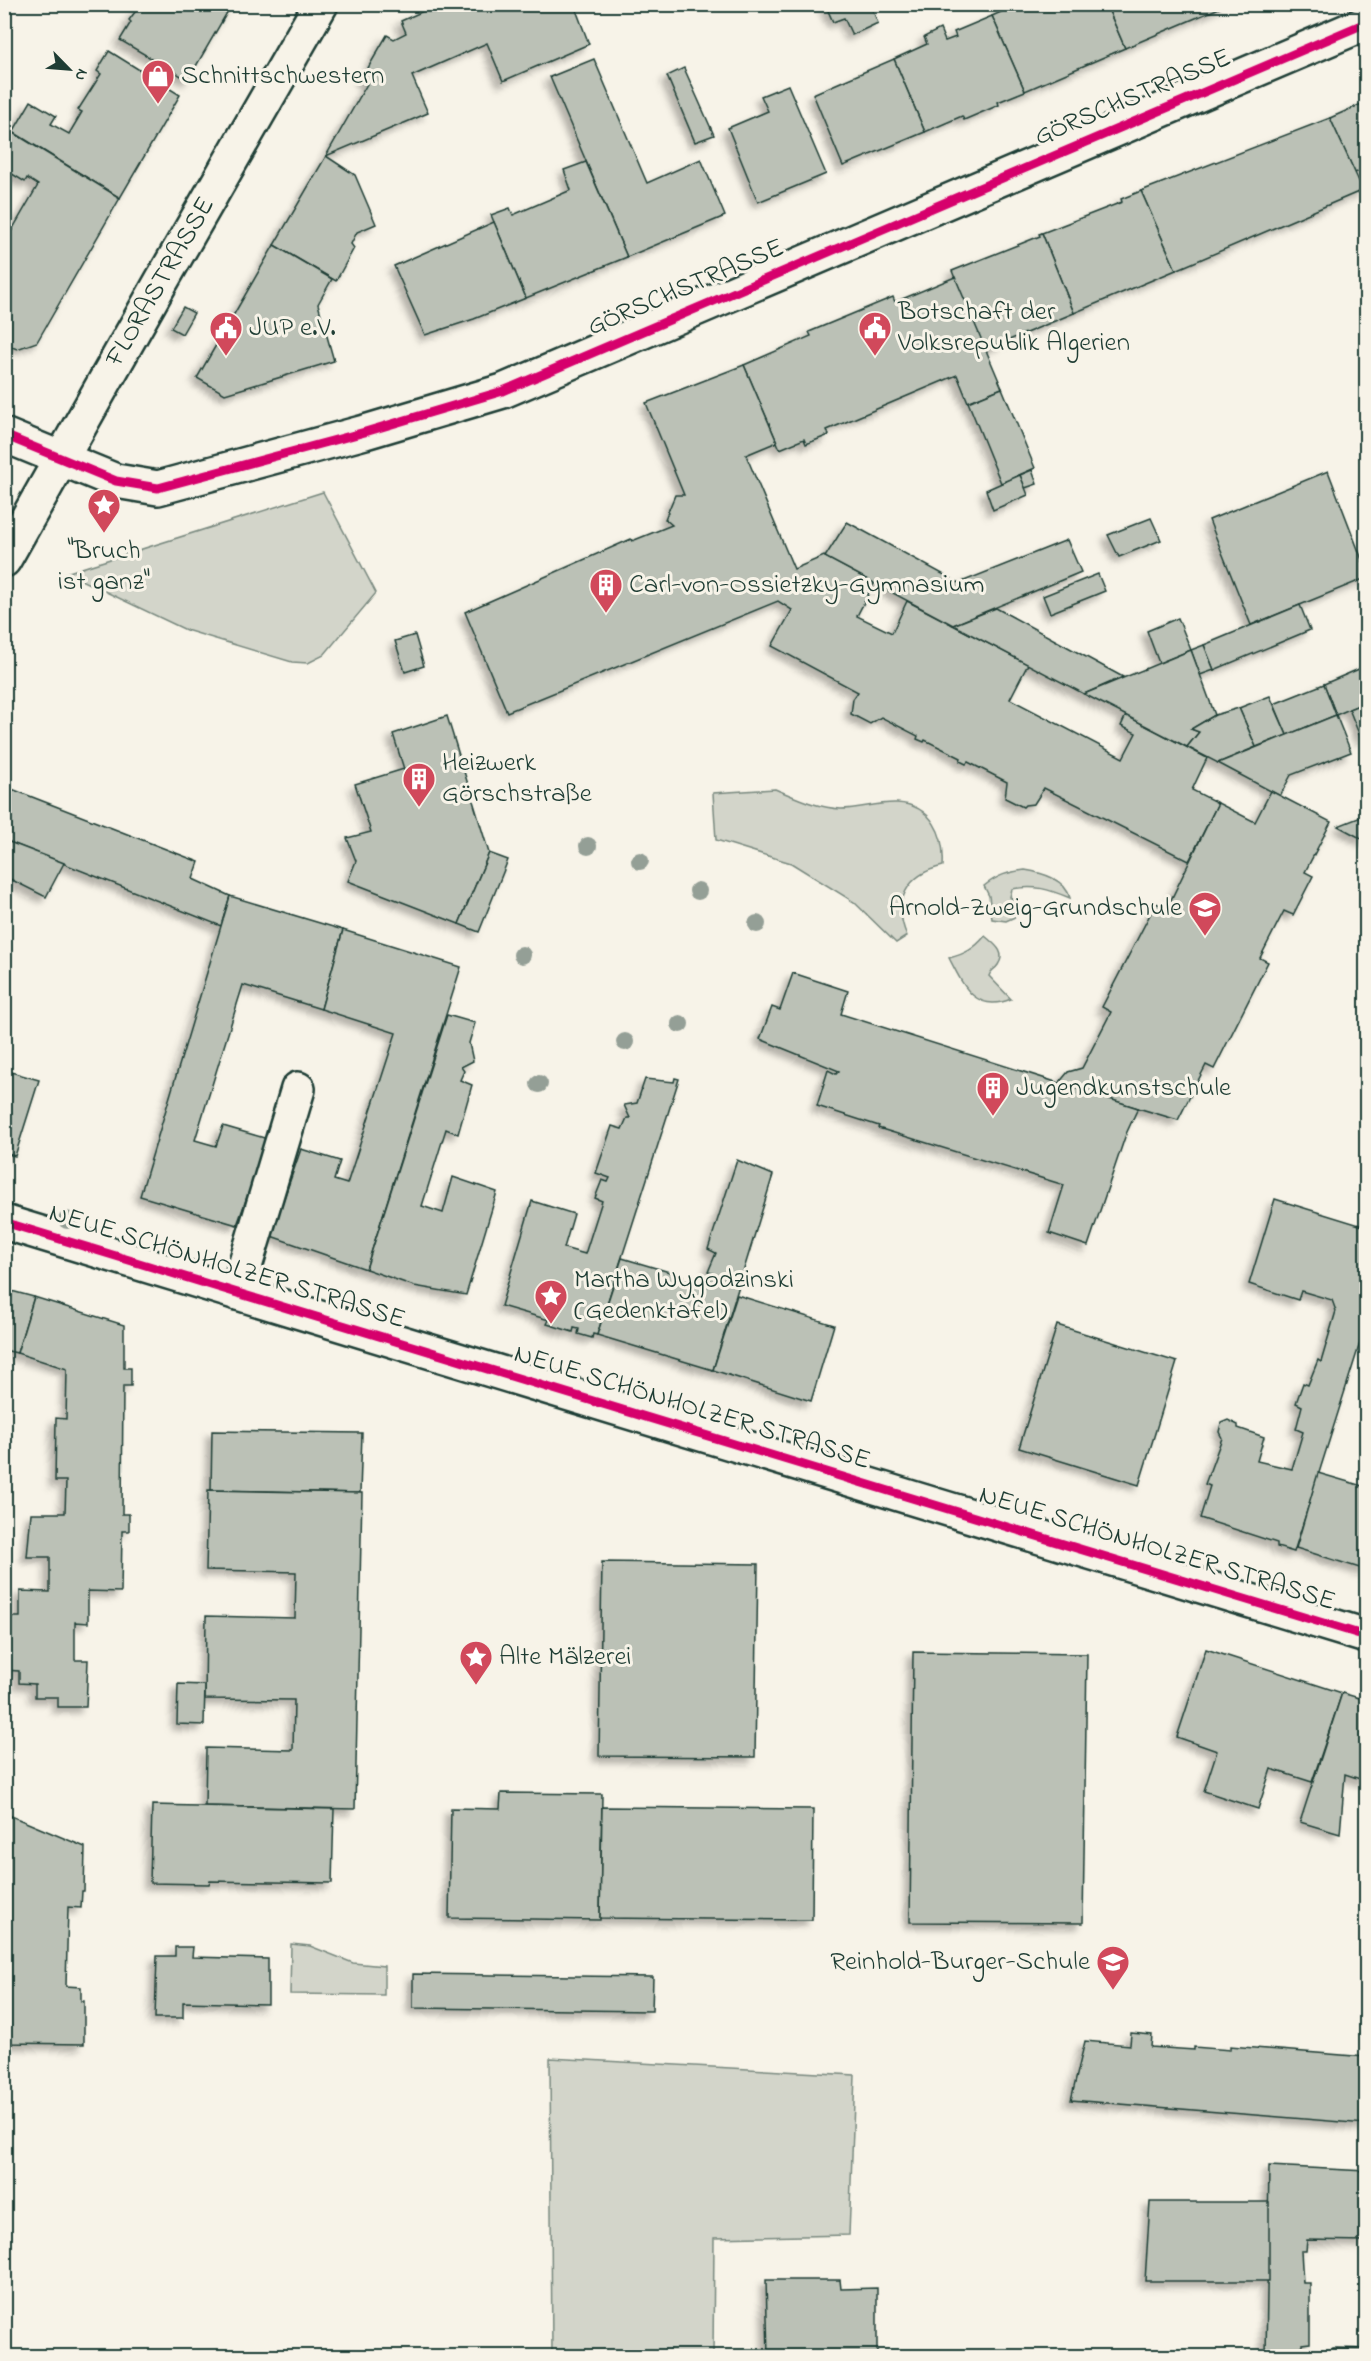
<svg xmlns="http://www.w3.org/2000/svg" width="1371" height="2361" viewBox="0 0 1371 2361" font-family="'Indie Flower',sans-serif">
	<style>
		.green { fill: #d3d5ca; stroke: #79897f; stroke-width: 1.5 }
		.building { fill: #bbc1b6; stroke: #1f3d34; stroke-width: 1.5; filter: url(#shadow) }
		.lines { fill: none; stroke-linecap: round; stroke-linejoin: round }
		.minor-casing { stroke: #1f3d34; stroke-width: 38 }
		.minor { stroke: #f7f3e8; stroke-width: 33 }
		.cycleway-casing { stroke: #f7f3e8; stroke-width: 13 }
		.cycleway { stroke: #d6006c; stroke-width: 9 }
		.tree { fill: #949f96 }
		.labels { text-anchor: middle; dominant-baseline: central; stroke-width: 6; stroke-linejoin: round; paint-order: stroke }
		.poi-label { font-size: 27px; fill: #1f3d34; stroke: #f7f3e8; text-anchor: start }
		.street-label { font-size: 27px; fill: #1f3d34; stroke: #f7f3e8 }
	</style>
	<defs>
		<filter id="shadow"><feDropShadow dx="-5.5" dy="5.5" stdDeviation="3" flood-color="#0004"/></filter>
	</defs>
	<rect width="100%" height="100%" fill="#f7f3e8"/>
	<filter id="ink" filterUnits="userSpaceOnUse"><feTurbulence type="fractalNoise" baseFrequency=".0167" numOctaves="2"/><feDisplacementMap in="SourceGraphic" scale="12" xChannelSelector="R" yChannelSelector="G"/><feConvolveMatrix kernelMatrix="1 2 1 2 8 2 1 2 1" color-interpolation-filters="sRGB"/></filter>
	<g filter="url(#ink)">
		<g class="green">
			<polygon points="323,492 376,593 324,655 308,663 292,662 186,630 66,573"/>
			<path d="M775,789C797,798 817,808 841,809C860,809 878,802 897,803C932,805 945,835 943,866C907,874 892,901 907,936L896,943L854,902L791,863L716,840L713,793Z"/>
			<path d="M1025,870C1043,873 1065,879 1070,898C1048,889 1036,885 1012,889L1010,897C1018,902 1019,908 1015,917L1006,921L992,919L989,896L984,886C998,875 1008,872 1025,870Z"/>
			<path d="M985,936C994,944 1007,952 998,965C994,971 991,969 989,976L1011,999C975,1014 963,985 949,958C965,954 974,949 985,936Z"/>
			<polygon points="291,1944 310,1946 353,1963 384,1966 384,1995 290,1994"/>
			<polygon points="550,2058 855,2075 849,2235 714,2238 713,2356 552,2356"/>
		</g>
		<g class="building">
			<polygon points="141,4 232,4 188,80 120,40 131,22 129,20"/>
			<polygon points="439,4 581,4 575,7 589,44 503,81 487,43 412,76 428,113 326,156 367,84 361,80 387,35 394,39 406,33 401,21"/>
			<polygon points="825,4 870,4 878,23 852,35 844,18 833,22"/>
			<polygon points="1019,4 1106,4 1125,48 1025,91 992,16"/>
			<polygon points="1106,4 1223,4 1224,6 1125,48"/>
			<polygon points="992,16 1025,91 998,102 999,105 964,120 962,116 925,132 894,59 927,44 924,37 940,29 945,41 956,37 954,32"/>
			<polygon points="109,51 180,95 120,198 13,132 31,101 56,116 51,124 69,134 82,112 78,110 101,74 97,71"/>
			<polygon points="594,59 647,183 701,159 725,216 627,257 550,77"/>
			<polygon points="894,59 925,132 843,166 813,94"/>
			<polygon points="684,68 714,135 695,142 667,76"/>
			<polygon points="788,85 826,174 758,202 728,128 768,111 761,96"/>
			<polygon points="1366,102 1366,168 1355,173 1330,118"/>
			<polygon points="1330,118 1363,190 1176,270 1141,191"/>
			<polygon points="4,127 120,198 37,342 17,349 4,344 4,244 38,185 27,178 25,182 4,169"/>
			<polygon points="326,156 355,175 376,224 357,232 351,244 354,248 336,281 274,245"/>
			<polygon points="586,162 627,257 526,298 491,215 510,208 513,215 571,190 564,170"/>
			<polygon points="1141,191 1176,270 1074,313 1042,233 1122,202 1121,199"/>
			<polygon points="494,222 526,298 474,319 425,335 394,266"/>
			<polygon points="1042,233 1074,313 985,350 952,271 1040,236 1039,234"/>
			<polygon points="274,245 332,279 318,304 334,361 225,394 197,378"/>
			<polygon points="955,277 1002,388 968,402 957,375 827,430 829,435 806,444 804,439 780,449 744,365 811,336 809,332 893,297 895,302"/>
			<polygon points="183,307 194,313 182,334 171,328"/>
			<polygon points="744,365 777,442 746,455 794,569 824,556 874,583 857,616 892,633 907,601 1028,664 1010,699 1123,758 1136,733 1121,726 1126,715 1207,758 1192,790 1218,803 1189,861 1044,788 1034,804 1025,805 1023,807 1005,798 1007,782 968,762 966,764 960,761 961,758 925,740 924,742 917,739 918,736 881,717 870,724 851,714 853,699 858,692 772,646 792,610 778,601 507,712 465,612 631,539 632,541 672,525 665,519 675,495 684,495 646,403"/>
			<polygon points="1002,388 1035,468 1001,483 968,402"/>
			<polygon points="1032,470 1037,484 1025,488 1020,475"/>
			<polygon points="1328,471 1366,570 1366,578 1251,625 1209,520"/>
			<polygon points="1020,475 1028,495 993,510 986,490"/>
			<polygon points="1151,518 1161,540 1119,557 1108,535"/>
			<polygon points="847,522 959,583 1067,540 1081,572 953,625 825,557"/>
			<polygon points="1098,574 1105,591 1050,613 1043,596"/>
			<polygon points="1300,605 1310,630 1214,670 1204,645"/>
			<polygon points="996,608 1123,677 1084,694 953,625"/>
			<polygon points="1178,618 1191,650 1159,663 1147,631"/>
			<polygon points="415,635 424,666 405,672 395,641"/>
			<polygon points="1204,645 1214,670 1200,675 1191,650"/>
			<polygon points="1191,650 1215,715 1191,729 1199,732 1187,747 1084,694"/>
			<polygon points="1366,666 1366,702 1336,715 1324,684"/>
			<polygon points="1324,684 1336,715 1287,735 1274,704"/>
			<polygon points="1270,696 1287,735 1256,747 1239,708"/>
			<polygon points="1366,702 1366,736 1361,739 1349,709"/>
			<polygon points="1239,708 1256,747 1218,763 1187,747 1199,732 1191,729 1215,715"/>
			<polygon points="1336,715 1351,752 1291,775 1280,796 1218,763"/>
			<polygon points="447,716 489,853 459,924 348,881 356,861 347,838 371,832 355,784 404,769 393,734"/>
			<polygon points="4,786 199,862 193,879 230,896 221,926 4,840"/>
			<polygon points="1271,791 1331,822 1305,872 1313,876 1293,915 1284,911 1260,958 1268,962 1214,1069 1206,1065 1178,1120 1058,1084 1068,1072 1082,1068 1111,1012 1102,1007 1156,903 1167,908 1218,803 1255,822"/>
			<polygon points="1366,815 1366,841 1338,826"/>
			<polygon points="4,840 64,863 46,897 4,876"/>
			<polygon points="489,853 508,860 479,932 459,924"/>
			<polygon points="230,896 343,930 321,1009 243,985 195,1140 216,1146 223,1126 268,1139 237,1225 140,1196"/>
			<polygon points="343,930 461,967 366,1269 271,1236 301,1149 340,1161 334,1180 347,1184 396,1033 321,1009"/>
			<polygon points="793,973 848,991 841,1014 1138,1108 1126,1134 1088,1246 1049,1233 1064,1185 878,1128 879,1126 817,1106 828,1070 836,1074 839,1071 760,1039 772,1007 780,1010"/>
			<polygon points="447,1015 475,1023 469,1043 473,1061 461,1067 464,1071 460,1080 472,1085 458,1134 446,1129 422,1206 443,1213 453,1177 497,1192 466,1295 414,1286 366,1269"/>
			<polygon points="4,1070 39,1080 15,1156 4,1153"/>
			<polygon points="675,1078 679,1079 597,1335 593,1334 592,1338 578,1334 579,1329 574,1328 573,1332 547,1324 549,1320 501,1306 532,1201 574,1214 564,1248 585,1254 602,1201 595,1198 602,1180 608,1182 610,1178 596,1173 612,1126 622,1129 627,1118 630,1118 624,1105 637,1103 645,1079 674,1082"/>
			<polygon points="737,1160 773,1175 713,1370 597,1335 622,1258 683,1276 682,1279 707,1287 712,1273 708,1272 716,1253 708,1249"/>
			<polygon points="1275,1199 1366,1227 1366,1324 1294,1552 1277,1547 1277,1543 1200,1518 1210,1486 1205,1484 1222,1438 1219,1432 1221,1423 1228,1420 1238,1425 1238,1428 1264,1437 1257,1461 1292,1469 1303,1432 1296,1429 1302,1406 1296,1403 1303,1383 1308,1385 1318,1360 1321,1362 1336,1311 1332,1300 1301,1291 1298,1300 1249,1284"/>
			<polygon points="4,1289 34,1297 17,1353 4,1350"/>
			<polygon points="737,1295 834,1325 811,1401 713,1370"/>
			<polygon points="34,1297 124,1325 124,1368 131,1368 131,1386 123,1386 122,1514 129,1514 129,1531 122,1531 121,1592 88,1591 88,1623 75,1622 75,1660 88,1660 86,1707 58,1707 58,1697 35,1697 35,1684 19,1683 19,1671 4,1670 4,1617 20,1617 20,1591 50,1592 50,1557 27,1557 31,1513 65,1513 66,1481 55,1481 56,1418 66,1419 67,1369 17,1353"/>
			<polygon points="1057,1325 1177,1362 1139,1485 1019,1448"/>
			<polygon points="212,1431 362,1433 360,1493 211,1490"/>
			<polygon points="1318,1473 1366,1487 1366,1570 1296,1548"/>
			<polygon points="208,1490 362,1493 355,1809 205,1806 206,1748 293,1750 294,1700 205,1699 206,1616 295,1618 296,1572 206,1570"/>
			<polygon points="602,1562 758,1564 755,1757 599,1756"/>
			<polygon points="1206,1649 1342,1693 1312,1782 1271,1769 1258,1809 1204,1791 1217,1751 1177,1737"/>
			<polygon points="913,1652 1087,1654 1083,1923 910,1922"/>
			<polygon points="178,1684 205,1685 204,1725 177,1724"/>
			<polygon points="1342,1693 1366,1700 1366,1781 1345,1774 1340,1834 1300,1822"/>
			<polygon points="501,1793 602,1794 600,1920 449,1918 451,1808 500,1809"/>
			<polygon points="152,1805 334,1809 332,1883 210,1881 209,1884 150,1883"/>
			<polygon points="602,1807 813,1809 812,1920 600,1918"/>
			<polygon points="4,1813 85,1847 84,1891 82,1891 81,1908 68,1907 66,1986 81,1987 81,2001 84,2001 84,2044 4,2043"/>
			<polygon points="175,1947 193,1947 192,1957 268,1959 268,2004 183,2002 183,2018 155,2018 157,1956 175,1956"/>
			<polygon points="413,1974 653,1977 652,2011 413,2008"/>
			<polygon points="1131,2033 1152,2035 1151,2047 1194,2050 1194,2047 1230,2050 1230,2046 1366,2057 1366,2124 1071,2100 1085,2041 1130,2045"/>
			<polygon points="1269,2166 1366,2171 1366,2246 1366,2241 1307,2240 1306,2251 1301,2251 1303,2283 1310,2283 1310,2343 1302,2344 1302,2356 1266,2356"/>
			<polygon points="1150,2202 1269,2202 1269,2281 1145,2281"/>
			<polygon points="766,2280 840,2280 841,2289 877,2288 877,2356 768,2356"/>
			<polygon points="1333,2348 1366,2349 1366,2356 1332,2356"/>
		</g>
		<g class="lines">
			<g class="minor-casing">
				<g id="minor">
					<polyline points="4,435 116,481 158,488 365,432 503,391 1366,23"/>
					<polyline points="4,560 161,282 321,4"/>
					<polyline points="4,1222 1366,1636"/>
					<polyline points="237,1293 298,1089"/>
				</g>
			</g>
			<use href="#minor" class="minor"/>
			<g class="cycleway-casing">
				<g id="cycleway">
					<polyline points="4,435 116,481 158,488 365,432 503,391 1366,23"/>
					<polyline points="4,1222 1366,1636"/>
				</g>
			</g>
			<use href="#cycleway" class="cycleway"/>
		</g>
		<g class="tree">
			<circle cx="588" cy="846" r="9"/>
			<circle cx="640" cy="861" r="9"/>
			<circle cx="698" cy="891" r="9"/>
			<circle cx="757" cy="924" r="9"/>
			<circle cx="522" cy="955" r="9"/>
			<circle cx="680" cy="1024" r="9"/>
			<circle cx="625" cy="1042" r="9"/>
			<circle cx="539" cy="1084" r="9"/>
			<circle cx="67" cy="1220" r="9"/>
		</g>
	</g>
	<defs>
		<g id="shop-pin" transform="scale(1.725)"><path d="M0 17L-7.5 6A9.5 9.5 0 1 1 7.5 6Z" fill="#d1495b" stroke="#f7f3e8"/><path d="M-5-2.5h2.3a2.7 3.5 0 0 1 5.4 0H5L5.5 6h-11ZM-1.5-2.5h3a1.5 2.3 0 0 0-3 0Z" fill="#fff"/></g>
		<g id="civic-pin" transform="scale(1.725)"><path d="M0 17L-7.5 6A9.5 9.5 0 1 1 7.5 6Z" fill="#d1495b" stroke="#f7f3e8"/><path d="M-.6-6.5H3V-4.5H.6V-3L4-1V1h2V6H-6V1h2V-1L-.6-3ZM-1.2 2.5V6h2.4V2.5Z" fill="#fff"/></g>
		<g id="sight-pin" transform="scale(1.725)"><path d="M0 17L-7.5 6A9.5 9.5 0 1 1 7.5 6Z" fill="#d1495b" stroke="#f7f3e8"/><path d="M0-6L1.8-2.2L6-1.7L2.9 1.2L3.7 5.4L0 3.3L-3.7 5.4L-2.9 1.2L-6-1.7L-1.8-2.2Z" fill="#fff"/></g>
		<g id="building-pin" transform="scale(1.725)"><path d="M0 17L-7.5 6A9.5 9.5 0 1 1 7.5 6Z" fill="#d1495b" stroke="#f7f3e8"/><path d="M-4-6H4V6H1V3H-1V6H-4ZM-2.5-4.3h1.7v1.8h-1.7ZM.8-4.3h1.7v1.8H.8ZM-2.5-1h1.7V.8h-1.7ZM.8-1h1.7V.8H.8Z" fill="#fff"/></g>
		<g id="school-pin" transform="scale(1.725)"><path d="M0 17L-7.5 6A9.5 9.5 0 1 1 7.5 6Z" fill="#d1495b" stroke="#f7f3e8"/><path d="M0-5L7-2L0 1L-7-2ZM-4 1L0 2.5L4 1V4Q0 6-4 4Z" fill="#fff"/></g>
	</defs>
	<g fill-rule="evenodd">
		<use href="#shop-pin" x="158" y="76"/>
		<use href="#civic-pin" x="226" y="328"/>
		<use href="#civic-pin" x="875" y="328"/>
		<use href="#sight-pin" x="104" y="505"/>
		<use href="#building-pin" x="606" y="585"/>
		<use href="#building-pin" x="419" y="779"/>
		<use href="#school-pin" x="1205" y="908"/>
		<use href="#building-pin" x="993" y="1088"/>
		<use href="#sight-pin" x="551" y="1296"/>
		<use href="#sight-pin" x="476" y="1657"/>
		<use href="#school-pin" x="1113" y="1962"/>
	</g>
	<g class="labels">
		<g class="poi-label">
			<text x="181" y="76">Schnittschwestern</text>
			<text x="898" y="312">Botschaft der<tspan x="898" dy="31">Volksrepublik Algerien</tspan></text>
			<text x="249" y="328">JUP e.V.</text>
			<text x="104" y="551" text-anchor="middle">"Bruch<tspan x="104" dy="31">ist ganz"</tspan></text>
			<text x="629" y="585">Carl-von-Ossietzky-Gymnasium</text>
			<text x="442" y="763">Heizwerk<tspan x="442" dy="31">Görschstraße</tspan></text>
			<text x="1182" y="908" text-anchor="end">Arnold-Zweig-Grundschule</text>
			<text x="1016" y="1088">Jugendkunstschule</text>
			<text x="574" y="1280">Martha Wygodzinski<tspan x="574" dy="31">(Gedenktafel)</tspan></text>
			<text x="499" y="1657">Alte Mälzerei</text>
			<text x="1090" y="1962" text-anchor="end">Reinhold-Burger-Schule</text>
		</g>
		<g class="street-label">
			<text transform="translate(1133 98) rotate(-23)">GÖRSCHSTRASSE</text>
			<text transform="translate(161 282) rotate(-60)">FLORASTRASSE</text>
			<text transform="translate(686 288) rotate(-23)">GÖRSCHSTRASSE</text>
			<text transform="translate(227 1267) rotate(17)">NEUE SCHÖNHOLZER STRASSE</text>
			<text transform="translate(692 1408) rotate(17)">NEUE SCHÖNHOLZER STRASSE</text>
			<text transform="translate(1157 1549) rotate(17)">NEUE SCHÖNHOLZER STRASSE</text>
		</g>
	</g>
	<rect width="1371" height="2361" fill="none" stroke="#f7f3e8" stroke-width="24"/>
	<rect x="12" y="12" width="1347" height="2337" fill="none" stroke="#1f3d34" stroke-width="2" filter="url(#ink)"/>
	<g transform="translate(69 69) rotate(115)" stroke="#f7f3e8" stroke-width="4.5" paint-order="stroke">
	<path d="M0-4.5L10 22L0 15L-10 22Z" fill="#1f3d34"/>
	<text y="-9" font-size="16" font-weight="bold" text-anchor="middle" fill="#1f3d34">N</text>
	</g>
</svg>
